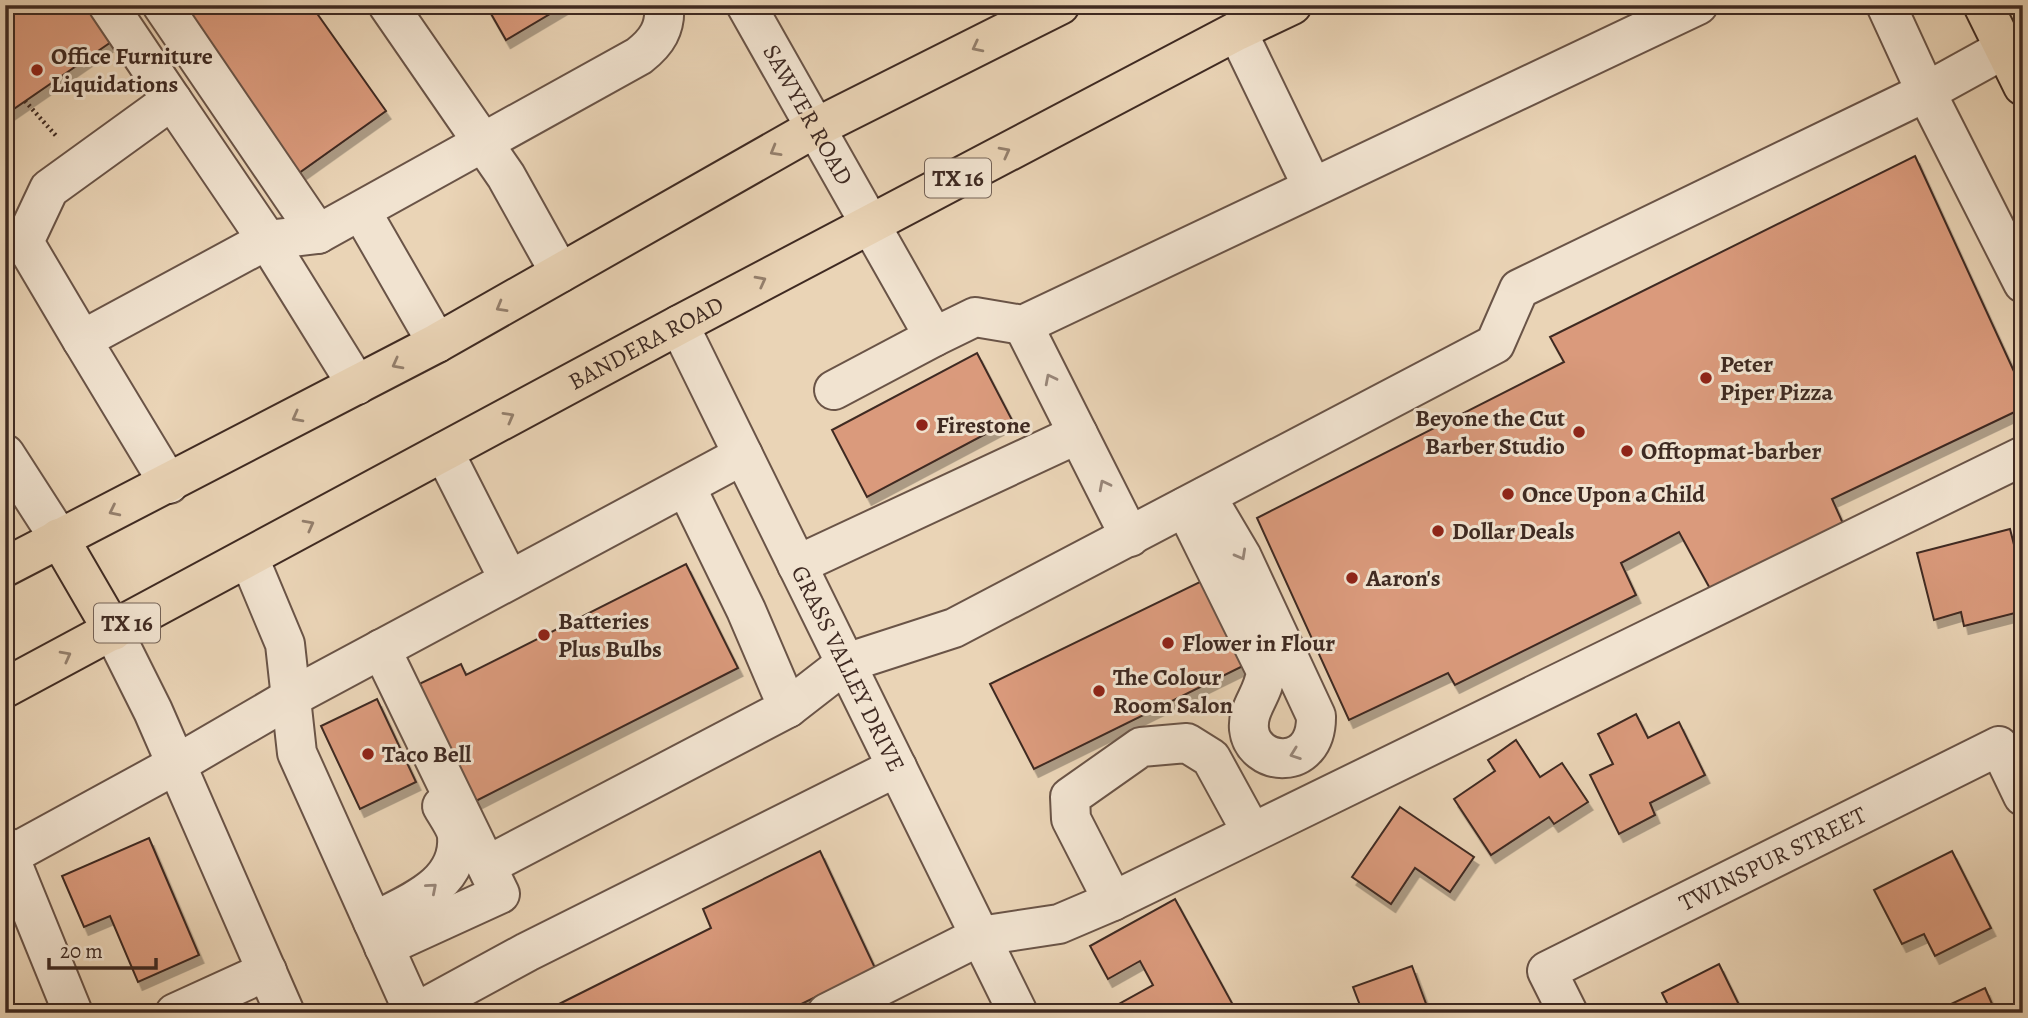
<svg xmlns="http://www.w3.org/2000/svg" width="2028" height="1018" viewBox="0 0 2028 1018" font-family="Alegreya,serif">
	<style>
		.building { fill: #da9a7b; stroke: #3f2a22; stroke-width: 2; filter: url(#shadow) }
		.lines { fill: none; stroke-linecap: round; stroke-linejoin: round }
		.minor-casing { stroke: #6a5447; stroke-width: 42 }
		.major-casing { stroke: #3f2a22; stroke-width: 42 }
		.path { stroke: #3f2a22; stroke-width: 4.5; stroke-dasharray: 2 3.5; stroke-linecap: butt }
		.minor { stroke: #f1e3d0; stroke-width: 38 }
		.major { stroke: #ead4b6; stroke-width: 38 }
		.oneway { stroke: #947f6c }
		.oneway2 { stroke: #988679 }
		.poi-dot { fill: #8f2418; stroke: #f1e3d0; stroke-width: 2.5 }
		.labels { text-anchor: middle; dominant-baseline: central; stroke-width: 6; stroke-linejoin: round; paint-order: stroke }
		.shield { fill: #f1e3d0; stroke: #746256; stroke-width: 2 }
		.shield-label { font-size: 23px; font-weight: bold; fill: #3f2a22 }
		.poi-label { font-size: 24px; font-weight: bold; fill: #3f2a22; stroke: #f1e3d0; text-anchor: start }
		.street-label { font-size: 24px; fill: #3f2a22; stroke: #f1e3d0 }
	</style>
	<defs>
		<filter id="shadow"><feDropShadow dx="4.5" dy="8" stdDeviation="0" flood-color="#0004"/></filter>
	</defs>
	<rect width="100%" height="100%" fill="#ead4b6"/>
	<filter id="stains"><feTurbulence type="fractalNoise" baseFrequency=".00286" numOctaves="4"/><feColorMatrix values="0 0 0 0 .2 0 0 0 0 .09 0 0 0 0 .02 0 0 0 .5 -.17"/></filter>
	<radialGradient id="worn" r=".72"><stop offset=".6" stop-color="#630" stop-opacity="0"/><stop offset="1" stop-color="#630" stop-opacity=".3"/></radialGradient>
	<g class="building">
		<polygon points="5,5 91,5 114,40 5,115"/>
		<polygon points="180,5 311,5 386,111 299,173"/>
		<polygon points="486,5 565,5 506,40"/>
		<polygon points="1915,156 2023,391 2023,408 1832,499 1845,528 1713,594 1679,532 1621,563 1636,595 1455,685 1448,673 1349,720 1257,518 1564,362 1550,337"/>
		<polygon points="977,353 1012,420 867,497 832,430"/>
		<polygon points="2010,529 2023,580 2023,611 1964,626 1961,612 1934,620 1917,553"/>
		<polygon points="686,564 738,668 466,806 417,685 461,664 466,675"/>
		<polygon points="1206,579 1247,664 1034,769 990,684"/>
		<polygon points="377,699 416,782 360,809 321,726"/>
		<polygon points="1636,714 1648,738 1679,722 1705,775 1650,803 1655,815 1619,834 1590,775 1613,764 1598,734"/>
		<polygon points="1516,740 1540,777 1562,763 1588,802 1554,824 1549,817 1491,855 1454,799 1495,771 1488,760"/>
		<polygon points="1400,807 1474,857 1450,892 1415,868 1391,904 1352,877"/>
		<polygon points="149,838 199,955 138,982 110,916 84,927 62,876"/>
		<polygon points="820,851 875,968 783,1013 541,1013 711,928 703,909"/>
		<polygon points="1952,851 1991,928 1935,956 1924,934 1902,944 1874,890"/>
		<polygon points="1175,899 1233,1005 1219,1013 1124,1013 1119,1004 1153,985 1140,961 1108,979 1090,946"/>
		<polygon points="1719,964 1743,1013 1672,1013 1662,993"/>
		<polygon points="1412,966 1428,1009 1436,1006 1438,1013 1363,1013 1353,987"/>
		<polygon points="1985,988 1996,1013 1932,1013"/>
	</g>
	<g class="lines">
		<g class="minor-casing">
			<g id="minor">
				<polyline points="108,5 172,100"/>
				<polyline points="162,5 318,234"/>
				<polyline points="388,5 506,176 560,273"/>
				<path id="s1" d="M746,5L934,337L975,317L1023,325L1698,5"/>
				<polyline points="1886,5 1926,92 2023,283"/>
				<polyline points="1237,31 1312,186"/>
				<polyline points="361,211 437,343"/>
				<path id="s2" d="M679,325L1018,1013"/>
				<polyline points="1023,325 1130,537"/>
				<polyline points="82,340 24,242 49,189 172,100 267,240 357,385"/>
				<polyline points="834,390 934,337"/>
				<polyline points="444,452 509,580"/>
				<polyline points="5,454 59,538"/>
				<path d="M169,484L82,340L267,240L318,234L639,56C657,42 666,28 664,5"/>
				<polyline points="686,487 746,610 788,708"/>
				<path d="M1185,507L1266,671C1264,695 1247,707 1249,729C1253,767 1317,773 1316,716L1242,557L1206,496"/>
				<polyline points="249,558 285,644 297,753 414,1013"/>
				<polyline points="797,565 1078,434"/>
				<polyline points="113,631 153,711 285,1013"/>
				<polyline points="381,649 500,894 384,947"/>
				<polyline points="5,846 73,1013"/>
				<polyline points="5,858 177,764 292,697 743,455"/>
				<polyline points="488,865 788,708 846,663 954,628 1495,344 1519,289 1926,92 2004,49"/>
				<polyline points="1113,901 1071,819 1070,797 1141,747 1187,743 1211,758 1251,831"/>
				<path d="M373,922C409,903 461,885 457,836C456,827 447,815 442,806"/>
				<polyline points="175,1013 267,971"/>
				<polyline points="415,1013 527,952 897,767"/>
				<polyline points="827,1013 980,936 1059,924 1113,901 2023,456"/>
				<path id="s3" d="M1568,1013L1547,971L1999,746L2023,796"/>
			</g>
		</g>
		<g class="major-casing">
			<g id="major">
				<polyline points="1983,5 2023,86"/>
				<polyline points="59,538 113,631"/>
				<polyline points="5,567 437,343 815,128 1060,5"/>
				<path id="s4" d="M5,688L679,325L1237,31L1292,5"/>
			</g>
		</g>
		<polyline class="path" points="25,101 58,138"/>
		<use href="#minor" class="minor"/>
		<use href="#major" class="major"/>
	</g>
	<defs><path id="oneway-chevron" d="M-2-3.5L2.5 0L-2 3.5" fill="none" stroke-width="1.6" stroke-linecap="round" stroke-linejoin="round" transform="scale(1.75)"/></defs>
	<g class="oneway">
		<use href="#oneway-chevron" transform="translate(977 47) rotate(153)"/>
		<use href="#oneway-chevron" transform="translate(775 151) rotate(150)"/>
		<use href="#oneway-chevron" transform="translate(1005 152) rotate(-28)"/>
		<use href="#oneway-chevron" transform="translate(761 281) rotate(-28)"/>
		<use href="#oneway-chevron" transform="translate(501 307) rotate(150)"/>
		<use href="#oneway-chevron" transform="translate(397 364) rotate(152)"/>
		<use href="#oneway-chevron" transform="translate(297 417) rotate(152)"/>
		<use href="#oneway-chevron" transform="translate(509 417) rotate(-29)"/>
		<use href="#oneway-chevron" transform="translate(114 511) rotate(154)"/>
		<use href="#oneway-chevron" transform="translate(309 525) rotate(-28)"/>
		<use href="#oneway-chevron" transform="translate(66 656) rotate(-28)"/>
	</g>
	<g class="oneway2">
		<use href="#oneway-chevron" transform="translate(1050 379) rotate(-117)"/>
		<use href="#oneway-chevron" transform="translate(1104 485) rotate(-117)"/>
		<use href="#oneway-chevron" transform="translate(1241 555) rotate(61)"/>
		<use href="#oneway-chevron" transform="translate(1295 754) rotate(160)"/>
		<use href="#oneway-chevron" transform="translate(432 888) rotate(-41)"/>
	</g>
	<g class="poi-dot">
		<circle cx="37" cy="70" r="7"/>
		<circle cx="1706" cy="378" r="7"/>
		<circle cx="922" cy="425" r="7"/>
		<circle cx="1579" cy="432" r="7"/>
		<circle cx="1627" cy="451" r="7"/>
		<circle cx="1508" cy="494" r="7"/>
		<circle cx="1438" cy="531" r="7"/>
		<circle cx="1352" cy="578" r="7"/>
		<circle cx="544" cy="635" r="7"/>
		<circle cx="1168" cy="643" r="7"/>
		<circle cx="1099" cy="691" r="7"/>
		<circle cx="368" cy="754" r="7"/>
	</g>
	<g class="labels">
		<g class="shield">
			<rect x="925" y="158.5" width="66" height="39" rx="5"/>
			<rect x="94" y="603.5" width="66" height="39" rx="5"/>
		</g>
		<g class="shield-label">
			<text x="958" y="178">TX 16</text>
			<text x="127" y="623">TX 16</text>
		</g>
		<g class="poi-label">
			<text x="51" y="56">Office Furniture<tspan x="51" dy="28">Liquidations</tspan></text>
			<text x="1720" y="364">Peter<tspan x="1720" dy="28">Piper Pizza</tspan></text>
			<text x="1565" y="418" text-anchor="end">Beyone the Cut<tspan x="1565" dy="28">Barber Studio</tspan></text>
			<text x="936" y="425">Firestone</text>
			<text x="1641" y="451">Offtopmat-barber</text>
			<text x="1522" y="494">Once Upon a Child</text>
			<text x="1452" y="531">Dollar Deals</text>
			<text x="1366" y="578">Aaron's</text>
			<text x="558" y="621">Batteries<tspan x="558" dy="28">Plus Bulbs</tspan></text>
			<text x="1182" y="643">Flower in Flour</text>
			<text x="1113" y="677">The Colour<tspan x="1113" dy="28">Room Salon</tspan></text>
			<text x="382" y="754">Taco Bell</text>
		</g>
		<g class="street-label">
			<text stroke="none"><textPath href="#s1" startOffset="126">SAWYER ROAD</textPath></text>
			<text stroke="none"><textPath href="#s4" startOffset="728">BANDERA ROAD</textPath></text>
			<text stroke="none"><textPath href="#s2" startOffset="383">GRASS VALLEY DRIVE</textPath></text>
			<text stroke="none"><textPath href="#s3" startOffset="299">TWINSPUR STREET</textPath></text>
		</g>
	</g>
	<rect width="2028" height="1018" fill="none" stroke="#ead4b6" stroke-width="28"/>
	<rect x="7" y="7" width="2014" height="1004" fill="none" stroke="#3f2a22" stroke-width="3.5"/>
	<rect x="14" y="14" width="2000" height="990" fill="none" stroke="#3f2a22" stroke-width="2"/>
	<path d="M49 958v10h107v-10" fill="none" stroke="#3f2a22" stroke-width="3.5"/>
	<text x="60" y="958" font-size="21" fill="#3f2a22" stroke="#f1e3d0" stroke-width="5" paint-order="stroke">20 m</text>
	<rect width="100%" height="100%" filter="url(#stains)"/>
	<rect width="100%" height="100%" fill="url(#worn)"/>
</svg>
